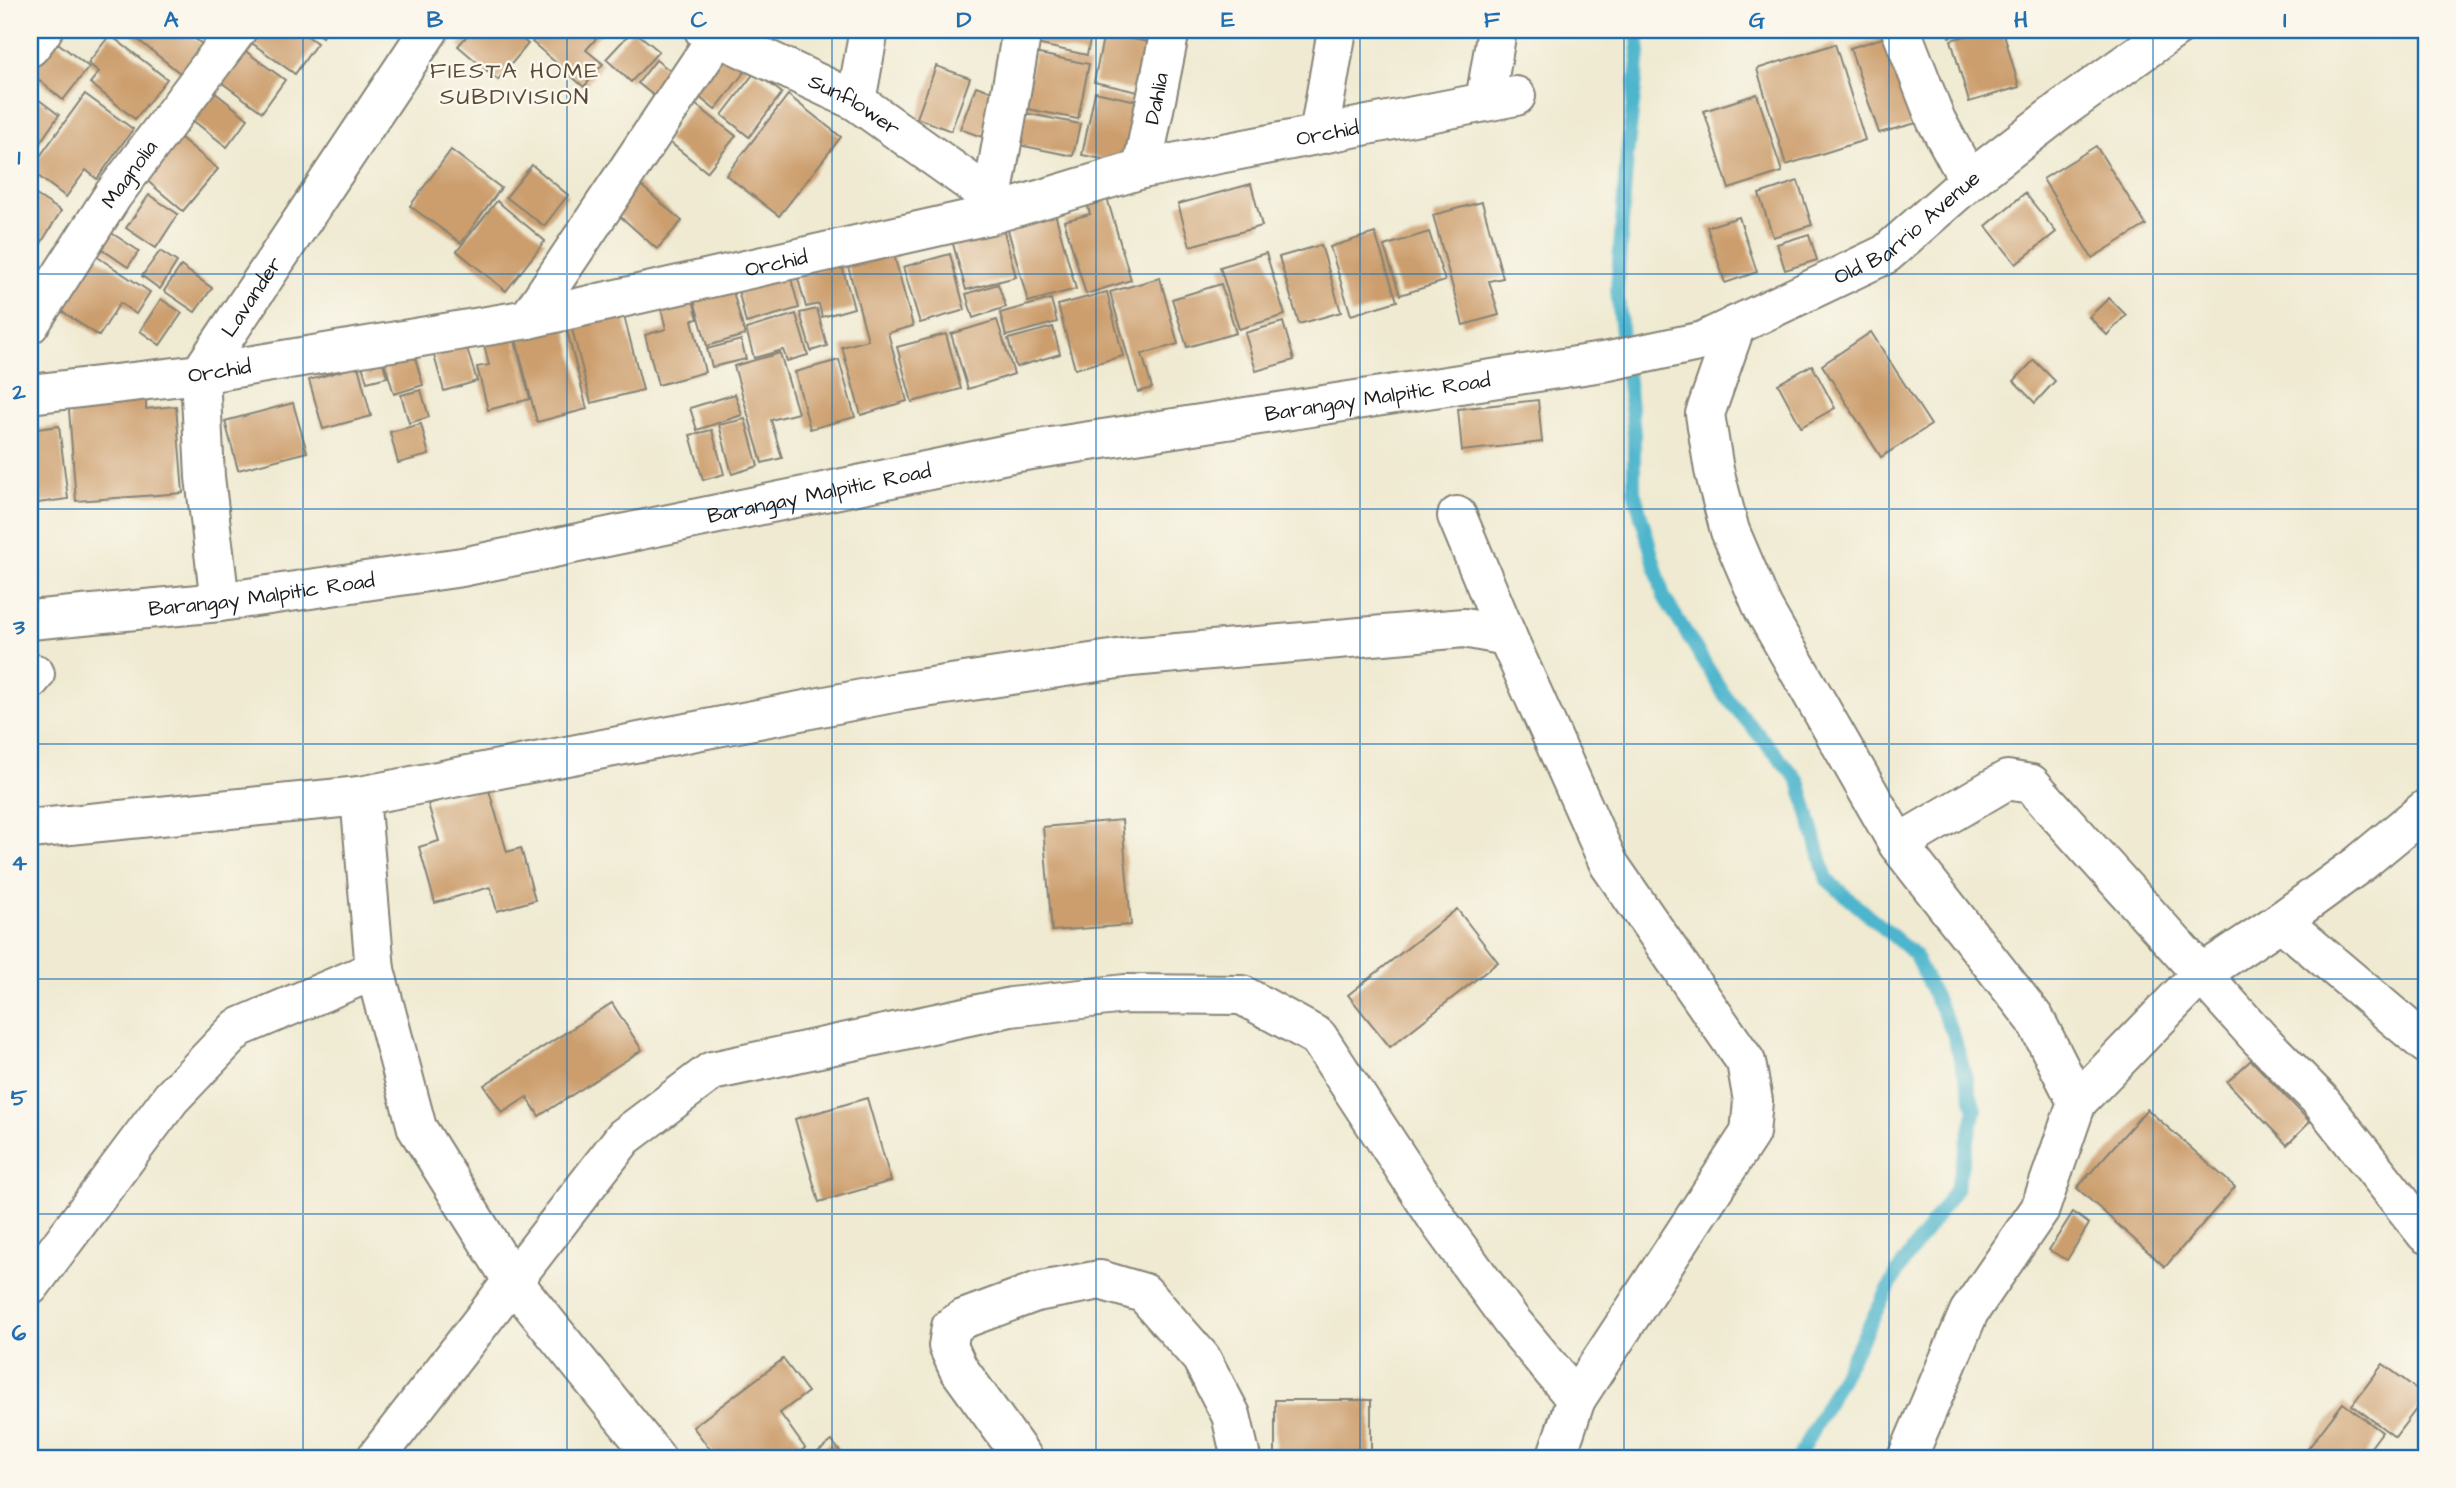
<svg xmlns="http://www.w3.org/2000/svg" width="2456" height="1488" viewBox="0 0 2456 1488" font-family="'Architects Daughter',sans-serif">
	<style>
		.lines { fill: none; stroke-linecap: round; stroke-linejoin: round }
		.stream { stroke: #4eb5cc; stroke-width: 14 }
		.building { fill: #cc9e6d }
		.minor-casing { stroke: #868376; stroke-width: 42 }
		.minor { stroke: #fff; stroke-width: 38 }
		.grid { fill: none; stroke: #1f6fb2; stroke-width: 2; stroke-opacity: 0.55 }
		.labels { text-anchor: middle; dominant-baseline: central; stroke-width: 5; stroke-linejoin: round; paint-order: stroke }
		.street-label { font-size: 21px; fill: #1c1c1c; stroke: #fbf7ec }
		.neighbourhood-label { font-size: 23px; letter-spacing: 2px; fill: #5a4a38; stroke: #fbf7ec }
		.neatline { fill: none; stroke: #1f6fb2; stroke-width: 2.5 }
		.grid-label { font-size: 23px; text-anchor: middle; font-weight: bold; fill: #1f6fb2 }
	</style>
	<rect width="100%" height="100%" fill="#fbf7ec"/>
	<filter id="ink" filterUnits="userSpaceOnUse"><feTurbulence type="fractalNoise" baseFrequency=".0143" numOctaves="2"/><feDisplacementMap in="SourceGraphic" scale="14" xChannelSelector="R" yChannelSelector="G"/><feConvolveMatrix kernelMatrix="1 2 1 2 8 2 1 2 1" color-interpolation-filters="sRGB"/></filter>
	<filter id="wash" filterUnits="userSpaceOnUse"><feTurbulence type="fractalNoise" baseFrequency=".00686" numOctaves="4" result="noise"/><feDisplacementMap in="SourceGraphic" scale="28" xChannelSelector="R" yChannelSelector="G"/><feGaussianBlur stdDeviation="1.57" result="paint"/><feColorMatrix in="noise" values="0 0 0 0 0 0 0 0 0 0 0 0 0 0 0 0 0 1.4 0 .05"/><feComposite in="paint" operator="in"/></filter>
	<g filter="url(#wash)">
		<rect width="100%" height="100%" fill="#efead1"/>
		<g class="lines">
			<polyline class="stream" points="1637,30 1639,53 1627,155 1617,290 1634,433 1634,491 1664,597 1725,696 1799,781 1827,880 1914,954 1953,1033 1975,1110 1956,1189 1898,1271 1798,1458"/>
		</g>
		<g id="blocks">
			<g class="building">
				<polygon points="136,30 184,30 202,44 180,73 132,35"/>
				<polygon points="196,30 212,30 206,38"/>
				<polygon points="257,30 299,30 317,43 295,74 249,41"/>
				<polygon points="312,30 327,30 322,37"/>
				<polygon points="472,30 511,30 528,44 498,80 458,46"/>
				<polygon points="542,30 604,30 586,50 603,64 584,87 532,42"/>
				<polygon points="633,30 659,51 631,82 606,59"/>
				<polygon points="1039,30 1092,30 1087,55 1036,44"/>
				<polygon points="1106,30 1149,30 1147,39"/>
				<polygon points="1947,30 1971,30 1949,37"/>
				<polygon points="1987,30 2003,30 2019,87 1969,102 1951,40"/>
				<polygon points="1104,33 1148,42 1138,92 1094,82"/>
				<polygon points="1896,34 1928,120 1879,133 1850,48"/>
				<polygon points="110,35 167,79 135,119 90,83 99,72 88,63"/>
				<polygon points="54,40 89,67 63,100 30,73"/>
				<polygon points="1835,44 1865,140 1786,165 1757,69"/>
				<polygon points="725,48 749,66 715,110 692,91"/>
				<polygon points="244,50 285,80 262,112 221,82"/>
				<polygon points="1034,53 1089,64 1078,119 1023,108"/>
				<polygon points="656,60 677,76 658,99 638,83"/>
				<polygon points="936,66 970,78 951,131 917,118"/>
				<polygon points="755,72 782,93 749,137 722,115"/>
				<polygon points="976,86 998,94 982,137 960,129"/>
				<polygon points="213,91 248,119 227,147 191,119"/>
				<polygon points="1095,92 1146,103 1133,165 1082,155"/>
				<polygon points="30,93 59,115 30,157"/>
				<polygon points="85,94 133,129 97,179 86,170 66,197 30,170"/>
				<polygon points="1757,94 1782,172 1729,189 1704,111"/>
				<polygon points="788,95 841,137 779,216 726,175"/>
				<polygon points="695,104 736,136 707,172 667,140"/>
				<polygon points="1020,112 1080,124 1073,156 1014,144"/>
				<polygon points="174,132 218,169 183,211 139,174"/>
				<polygon points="2096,146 2146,225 2092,258 2043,179"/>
				<polygon points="451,150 501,188 461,243 410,206"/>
				<polygon points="532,165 568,195 544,226 506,197"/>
				<polygon points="1798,181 1812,225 1773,237 1759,194"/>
				<polygon points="637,182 682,221 657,249 613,210"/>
				<polygon points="1251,184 1262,226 1190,246 1178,204"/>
				<polygon points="30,191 61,211 33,256 30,254"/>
				<polygon points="1105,191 1131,280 1086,294 1064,221 1090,214 1085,196"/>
				<polygon points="2025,193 2056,232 2016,264 1986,226"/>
				<polygon points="149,195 178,214 156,248 126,228"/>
				<polygon points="497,201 545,241 506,291 457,251"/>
				<polygon points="1482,202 1503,278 1489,281 1499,315 1463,325 1433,215"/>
				<polygon points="1053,206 1076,289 1028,302 1005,219"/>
				<polygon points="1000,216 1016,277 966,290 949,230"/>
				<polygon points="1739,217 1757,272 1725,283 1707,227"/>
				<polygon points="107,230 139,251 128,267 97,246"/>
				<polygon points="1429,232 1445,281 1400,295 1384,246"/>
				<polygon points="1375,233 1397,301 1351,315 1330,247"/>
				<polygon points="1809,234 1817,260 1785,270 1777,244"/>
				<polygon points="890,240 913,326 888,333 907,401 861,415 842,347 868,340 844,252"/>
				<polygon points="1321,245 1341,312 1299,324 1279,257"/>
				<polygon points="160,251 177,262 160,289 142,276"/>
				<polygon points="1266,253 1285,315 1239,329 1220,267"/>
				<polygon points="950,254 965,310 920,323 903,267"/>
				<polygon points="96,256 150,292 136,314 120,303 99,336 60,310"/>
				<polygon points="841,263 854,308 822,317 819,304 806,307 797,275"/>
				<polygon points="181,266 212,288 195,312 164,291"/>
				<polygon points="789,271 799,308 746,323 737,285"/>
				<polygon points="1160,278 1178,344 1142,354 1152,388 1138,392 1110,292"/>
				<polygon points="998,284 1006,307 973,318 966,294"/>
				<polygon points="1221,284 1236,333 1187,347 1172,299"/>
				<polygon points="732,288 745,335 707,346 694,300"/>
				<polygon points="1107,292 1123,356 1075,369 1058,305"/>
				<polygon points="2109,298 2126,315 2107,335 2089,317"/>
				<polygon points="161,299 182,313 160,345 140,331"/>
				<polygon points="1051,299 1057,322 1006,336 1000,313"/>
				<polygon points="693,300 698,319 692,320 705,372 658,385 645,335 666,329 661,309"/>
				<polygon points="817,309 827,346 811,351 800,313"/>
				<polygon points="623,312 643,390 591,403 571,325"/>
				<polygon points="796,314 808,355 787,361 783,350 754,358 746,329"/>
				<polygon points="997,320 1014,374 968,389 951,334"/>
				<polygon points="1283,322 1294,360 1256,371 1245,333"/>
				<polygon points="566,327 587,409 537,422 516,340"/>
				<polygon points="1053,327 1060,354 1016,367 1008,339"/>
				<polygon points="1871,332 1931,425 1881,457 1822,365"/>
				<polygon points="946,334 961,389 912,402 897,347"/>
				<polygon points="463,335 477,381 444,391 431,345"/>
				<polygon points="514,337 530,399 488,410 477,367 489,365 484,345"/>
				<polygon points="741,340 746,359 712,367 707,349"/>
				<polygon points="410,341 423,385 394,394 381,351"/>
				<polygon points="780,353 798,413 771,420 782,458 762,463 734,366"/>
				<polygon points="381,356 387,377 367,382 361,362"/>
				<polygon points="839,360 855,417 810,429 795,372"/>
				<polygon points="2034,360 2055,381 2035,403 2014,381"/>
				<polygon points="1812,365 1835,408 1801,427 1778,384"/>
				<polygon points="358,366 371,416 323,429 309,380"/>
				<polygon points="421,390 429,417 409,423 401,395"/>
				<polygon points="735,394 742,415 697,430 690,408"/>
				<polygon points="68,397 146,398 146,409 176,406 183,493 76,501"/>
				<polygon points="1538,400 1542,442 1462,451 1458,409"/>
				<polygon points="293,403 307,452 238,470 225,421"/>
				<polygon points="745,419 758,466 732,474 719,425"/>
				<polygon points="421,424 429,455 398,463 390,432"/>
				<polygon points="59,426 68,499 30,504 30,430"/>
				<polygon points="712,430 724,474 703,480 690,435"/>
				<polygon points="488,787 507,852 521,848 535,900 497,911 490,887 435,903 419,847 439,841 428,804"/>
				<polygon points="1122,820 1131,925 1052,931 1043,827"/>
				<polygon points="1457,909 1498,962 1390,1047 1348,995"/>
				<polygon points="612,1003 642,1050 539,1116 527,1097 502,1113 484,1085"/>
				<polygon points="2251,1060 2310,1122 2287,1145 2227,1082"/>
				<polygon points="867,1098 891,1181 819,1202 795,1119"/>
				<polygon points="2147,1109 2235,1187 2165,1267 2077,1188"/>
				<polygon points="2073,1212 2089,1224 2067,1260 2049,1250"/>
				<polygon points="783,1359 808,1392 780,1413 805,1448 792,1458 717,1458 693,1427"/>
				<polygon points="2383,1364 2426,1396 2395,1437 2352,1405"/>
				<rect x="1275" y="1400" width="96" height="58"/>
				<polygon points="2343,1403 2382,1432 2363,1458 2301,1458"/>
				<polygon points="832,1441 845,1458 810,1458"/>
			</g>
		</g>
	</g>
	<g filter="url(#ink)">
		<use href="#blocks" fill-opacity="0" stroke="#868376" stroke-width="2"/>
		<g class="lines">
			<g class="minor-casing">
				<g id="minor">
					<path id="s1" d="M704,30L856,101L992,198"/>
					<polyline points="1901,30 1936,120 1969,181"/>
					<polyline points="30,47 43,30"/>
					<polyline points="856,101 869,30"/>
					<polyline points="1485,101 1497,30"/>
					<polyline points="1319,134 1337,30"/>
					<path id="s2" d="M1142,169L1170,30"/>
					<polyline points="989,215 1022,30"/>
					<polyline points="528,319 717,37 719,30"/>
					<path id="s3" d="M30,324L113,195L237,30"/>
					<polyline points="1736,325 1705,414 1714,470 1730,531 1763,608 1898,844 2007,780 2031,784 2259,1038 2319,1099 2426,1234"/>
					<path id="s4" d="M30,394L200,374L528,319L989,215L1142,169L1516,96"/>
					<polyline points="1457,516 1507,636 1609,864 1746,1062 1753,1101 1750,1133 1576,1399"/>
					<path id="s5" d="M220,602L205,477L200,374L429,30"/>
					<path id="s6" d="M30,620L220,602L462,567L1012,453L1609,361L1703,341L1886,254L1969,181L2062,109L2173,30"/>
					<polyline points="30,680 35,674"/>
					<polyline points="360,796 375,970 417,1128 512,1280 656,1458"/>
					<polyline points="30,829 360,796 898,692 1131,657 1464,628 1507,636"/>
					<polyline points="1898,844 2035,1019 2077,1102 2040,1209 1969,1312 1907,1458"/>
					<polyline points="2281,921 2358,865 2426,809"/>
					<polyline points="2077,1102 2201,974 2281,921 2426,1044"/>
					<polyline points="30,1286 171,1098 238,1028 375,970"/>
					<polyline points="376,1458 624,1137 712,1071 1011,1007 1125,994 1242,995 1318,1037 1442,1226 1512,1322 1576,1399 1556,1458"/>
					<polyline points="1023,1458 958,1368 948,1346 951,1327 963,1319 1036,1292 1100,1280 1144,1293 1201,1358 1231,1415 1241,1458"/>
				</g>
			</g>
			<use href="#minor" class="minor"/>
		</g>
	</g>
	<path class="grid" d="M303,30V1458M567,30V1458M832,30V1458M1096,30V1458M1360,30V1458M1624,30V1458M1889,30V1458M2153,30V1458M30,274H2426M30,509H2426M30,744H2426M30,979H2426M30,1214H2426"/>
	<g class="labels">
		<g class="street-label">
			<text stroke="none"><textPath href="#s2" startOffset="72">Dahlia</textPath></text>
			<text stroke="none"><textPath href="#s1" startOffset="168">Sunflower</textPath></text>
			<text stroke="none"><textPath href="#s4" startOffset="1325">Orchid</textPath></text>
			<text stroke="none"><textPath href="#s3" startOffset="180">Magnolia</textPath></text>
			<text stroke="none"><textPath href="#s6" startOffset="1932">Old Barrio Avenue</textPath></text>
			<text stroke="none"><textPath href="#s4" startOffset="758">Orchid</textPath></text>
			<text stroke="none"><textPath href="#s5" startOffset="322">Lavander</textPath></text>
			<text stroke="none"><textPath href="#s4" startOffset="191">Orchid</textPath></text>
			<text stroke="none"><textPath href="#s6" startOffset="1367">Barangay Malpitic Road</textPath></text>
			<text stroke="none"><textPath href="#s6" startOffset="800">Barangay Malpitic Road</textPath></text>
			<text stroke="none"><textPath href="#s6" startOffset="233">Barangay Malpitic Road</textPath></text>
		</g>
		<g class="neighbourhood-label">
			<text x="515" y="71">FIESTA HOME<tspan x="515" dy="26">SUBDIVISION</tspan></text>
		</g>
	</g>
	<rect width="2456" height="1488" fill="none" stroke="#fbf7ec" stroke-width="77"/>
	<rect x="38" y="38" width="2380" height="1412" class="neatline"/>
	<g class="grid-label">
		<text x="171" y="27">A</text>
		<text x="435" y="27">B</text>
		<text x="699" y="27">C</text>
		<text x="964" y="27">D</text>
		<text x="1228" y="27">E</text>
		<text x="1492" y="27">F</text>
		<text x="1757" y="27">G</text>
		<text x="2021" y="27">H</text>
		<text x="2285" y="27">I</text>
		<text x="19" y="164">1</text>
		<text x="19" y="399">2</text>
		<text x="19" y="634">3</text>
		<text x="19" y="870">4</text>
		<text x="19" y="1105">5</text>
		<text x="19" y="1340">6</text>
	</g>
</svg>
